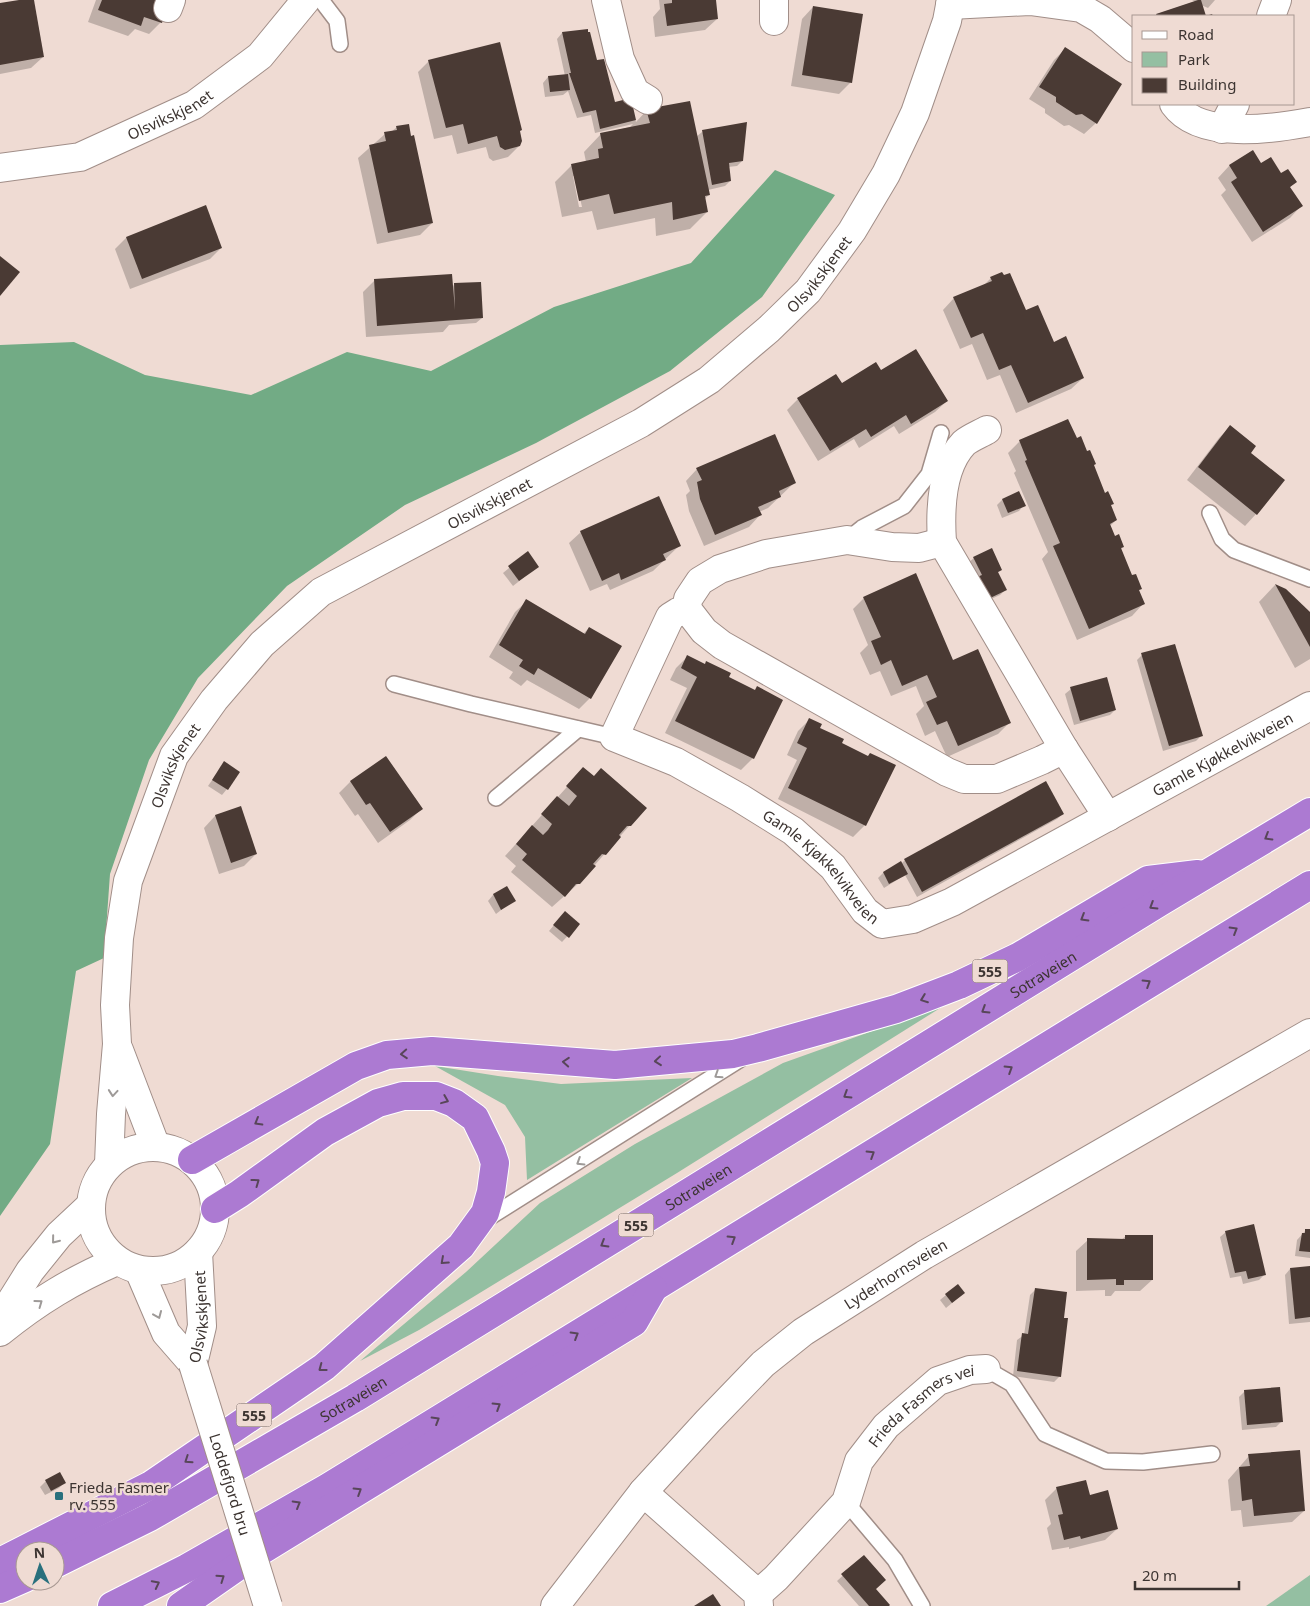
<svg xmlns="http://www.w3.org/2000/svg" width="1310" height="1606" viewBox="0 0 1310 1606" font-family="'Noto Sans',sans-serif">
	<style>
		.green { fill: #94bfa2 }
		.forest { fill: #72ab85 }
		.shadow { fill: #0003; fill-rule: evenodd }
		.building { fill: #4a3a34 }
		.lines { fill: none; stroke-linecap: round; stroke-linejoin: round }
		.lane-casing { stroke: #a18e88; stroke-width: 18 }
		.street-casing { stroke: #a18e88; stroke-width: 30 }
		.secondary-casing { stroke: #a18e88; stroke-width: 30 }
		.highway-casing { stroke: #fff; stroke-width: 30 }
		.lane { stroke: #fff; stroke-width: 15 }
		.street { stroke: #fff; stroke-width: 28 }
		.secondary { stroke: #fff; stroke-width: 28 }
		.highway { stroke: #ac7ad2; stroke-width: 28 }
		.secondary-bridge-casing { stroke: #a18e88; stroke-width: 30; stroke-linecap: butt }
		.secondary-bridge { stroke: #fff; stroke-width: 28 }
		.oneway { stroke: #584659 }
		.oneway2 { stroke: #9e9a98 }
		.poi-dot { fill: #29707d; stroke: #efdbd3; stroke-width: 2 }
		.labels { text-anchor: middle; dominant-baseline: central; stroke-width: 5; stroke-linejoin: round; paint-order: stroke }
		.shield { fill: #efdbd3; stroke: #726662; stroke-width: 1 }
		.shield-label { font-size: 14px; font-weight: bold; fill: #3c3431 }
		.street-label { font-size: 15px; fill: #3c3431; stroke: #efdbd3 }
		.poi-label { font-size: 15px; fill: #3c3431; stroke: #efdbd3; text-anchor: start }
	</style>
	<rect width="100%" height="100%" fill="#efdbd3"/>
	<g class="green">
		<polygon points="945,1005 677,1173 419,1330 360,1361 466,1272 540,1203 635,1144 783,1063"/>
		<polygon points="435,1066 498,1076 561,1084 692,1078 527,1180 525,1137 505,1105"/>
		<polygon points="1310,1575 1310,1606 1266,1606"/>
	</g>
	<polygon class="forest" points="775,170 835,195 762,297 670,371 536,443 405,505 287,586 198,678 149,760 110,874 104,958 76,971 50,1144 0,1216 0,345 74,342 145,375 251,395 347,352 431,371 554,307 691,263"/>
	<g class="shadow">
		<polygon points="26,0 33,0 43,57 31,68 0,74 0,5"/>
		<polygon points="96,0 169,0 161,22 149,34 135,29 128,36 88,22"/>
		<polygon points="659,0 714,0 717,19 705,30 655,37 653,17 660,9"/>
		<polygon points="1192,0 1215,0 1208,8 1201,5 1205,16 1156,16 1196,2"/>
		<polygon points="813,7 851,82 839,94 791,86 802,19"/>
		<path d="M587,31L596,62L614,103L630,100L636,122L647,110L696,137L702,132L742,161L737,166L728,167L730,181L725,186L708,190L709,195L704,199L707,212L690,229L656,236L655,218L597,230L592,211L562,217L555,182L572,165L586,162L584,152L601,134L630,127L633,124L595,133L591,115L577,118L568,91L563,95L545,97L543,83L548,77L565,76L557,39L562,33ZM573,176H575L582,207H579Z"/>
		<polygon points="1065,49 1096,123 1084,134 1069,125 1064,126 1045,113 1045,109 1029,99 1054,60"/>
		<polygon points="429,61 519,132 519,146 508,157 493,161 489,158 486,147 457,154 452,135 434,139 418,72"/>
		<polygon points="397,127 432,223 420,235 377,244 358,158 385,134 391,132"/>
		<polygon points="1252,151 1261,164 1295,182 1289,188 1301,206 1290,218 1252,242 1221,195 1226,190 1218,178 1229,166"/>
		<polygon points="205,207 221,248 210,259 130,289 115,249 126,238"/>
		<polygon points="1003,277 1025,312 1083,378 1071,389 1016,413 1000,375 987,380 972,344 960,349 943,310 954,298 984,285 991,278"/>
		<polygon points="375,280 452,287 454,285 482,318 476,323 449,325 443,332 366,337 363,292"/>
		<polygon points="881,372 947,401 935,412 899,434 894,426 859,448 854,439 818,461 787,410 798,399"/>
		<polygon points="1230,427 1256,514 1245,526 1187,480 1219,438"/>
		<polygon points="1076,440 1092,465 1116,520 1110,526 1115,537 1123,547 1120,550 1132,577 1141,589 1138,591 1143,604 1132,616 1077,640 1042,559 1048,552 1014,473 1016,471 1008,453 1020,441"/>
		<polygon points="697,469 794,483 768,508 759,512 760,515 749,527 704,546 689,511 686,495 690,491 686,481"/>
		<polygon points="1019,492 1024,505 1019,511 1002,518 997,505 1002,500"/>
		<polygon points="581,532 679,546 653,571 610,590 607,584 590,591 569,543"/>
		<polygon points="527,553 537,567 513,586 503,573"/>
		<polygon points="974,558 1001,570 997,573 1005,590 1000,595 982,603 968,563"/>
		<polygon points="1275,585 1285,590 1310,614 1310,659 1295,668 1259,602"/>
		<polygon points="864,598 953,661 1009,723 998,734 947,757 935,731 925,736 916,714 924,706 916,686 891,696 880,671 870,675 860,653 868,645 853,609"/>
		<polygon points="527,601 583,634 589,628 590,698 579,709 527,680 521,686 509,678 513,672 489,657 515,612"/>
		<polygon points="1142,655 1201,736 1196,741 1163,751 1137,660"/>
		<polygon points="687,657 755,691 782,700 753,758 741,770 665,733 687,688 670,680 676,668"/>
		<polygon points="1071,689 1115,710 1110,715 1074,725 1065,694"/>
		<polygon points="810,719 819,728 840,743 865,825 853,837 778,799 797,760 787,755 798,731"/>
		<polygon points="385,758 421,809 410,820 378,843 358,814 355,816 339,793 350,782"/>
		<polygon points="224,763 227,789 222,795 208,786"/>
		<polygon points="583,769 630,825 579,883 552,907 511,872 516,866 505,856"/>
		<polygon points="240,808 256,854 244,866 219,874 204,828 215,816"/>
		<polygon points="1063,814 1057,819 917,897 905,875 884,888 878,878 883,873 901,864 905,860"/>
		<polygon points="507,888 514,900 496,914 488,901 493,895"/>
		<polygon points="560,918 579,924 562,942 549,931"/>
		<polygon points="1306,1230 1310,1230 1310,1258 1295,1256 1297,1240"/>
		<polygon points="1226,1232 1264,1275 1259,1280 1243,1284 1241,1276 1230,1278 1220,1237"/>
		<polygon points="1126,1236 1152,1280 1140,1291 1115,1291 1111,1296 1105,1296 1105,1290 1076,1291 1076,1251 1088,1240 1121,1240"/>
		<polygon points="1310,1267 1310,1322 1289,1324 1285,1275 1290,1269"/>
		<polygon points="1035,1290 1060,1376 1054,1382 1013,1376 1017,1340 1024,1335 1030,1295"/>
		<polygon points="964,1293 946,1308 940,1300 946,1295"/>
		<polygon points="1245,1391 1281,1422 1276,1427 1242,1430 1239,1397"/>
		<polygon points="1249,1456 1304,1511 1292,1522 1243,1527 1241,1510 1231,1511 1228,1480"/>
		<polygon points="46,1481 65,1482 59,1488 45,1495 40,1487"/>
		<polygon points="1057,1488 1089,1496 1117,1529 1105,1540 1069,1549 1069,1547 1052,1550 1047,1528 1051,1524 1045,1500"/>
		<polygon points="864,1556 875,1589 887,1606 859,1606 837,1581"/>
	</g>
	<g class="building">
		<polygon points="19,0 34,0 44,57 0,65 0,3"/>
		<polygon points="102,0 170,0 162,23 144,17 141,26 98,10"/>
		<polygon points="672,0 716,0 718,19 667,26 664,4 672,3"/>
		<polygon points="1198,0 1201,0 1206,16 1212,14 1213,16 1157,16 1156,14"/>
		<polygon points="813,6 863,14 852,83 802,75"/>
		<polygon points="588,29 588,32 590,32 597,60 604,59 615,102 631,98 636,120 600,129 596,110 583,113 569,73 571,73 562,32"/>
		<polygon points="500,42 522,130 520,131 522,141 520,146 505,150 500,147 497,136 468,144 463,124 446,128 428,60"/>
		<polygon points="1065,47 1122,84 1097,124 1082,114 1076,115 1056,102 1056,97 1039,87"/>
		<polygon points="568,74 570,90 550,92 548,76"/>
		<polygon points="690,101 710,195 705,196 708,212 673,220 672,202 614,214 609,194 579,201 571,164 599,158 598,149 603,148 600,133 650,123 646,109"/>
		<polygon points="747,122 743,161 729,163 731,181 712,185 702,130"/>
		<polygon points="409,124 411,136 414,135 433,223 388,233 369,145 386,141 384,132 397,130 396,126"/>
		<polygon points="1253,150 1261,163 1271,157 1281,173 1288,169 1297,182 1290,187 1303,206 1263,232 1231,182 1237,178 1229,165"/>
		<polygon points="206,205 222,248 142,279 126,237"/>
		<polygon points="0,256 20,272 0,296"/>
		<polygon points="1002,272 1004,275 1010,273 1026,310 1038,305 1054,342 1066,336 1084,378 1028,403 1011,365 999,370 983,333 971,338 953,297 992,281 990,277"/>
		<polygon points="452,274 455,310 454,283 481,282 483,318 377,326 374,279"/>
		<polygon points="916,349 948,401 911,424 906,415 871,437 866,429 830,451 797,398 836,374 842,383 876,362 881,370"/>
		<polygon points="1068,419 1077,438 1081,436 1087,451 1090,450 1096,464 1094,465 1105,493 1108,491 1114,504 1111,505 1117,520 1110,524 1115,536 1119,534 1124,547 1121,548 1132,575 1136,574 1142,589 1139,590 1145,604 1089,629 1053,546 1060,543 1025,461 1027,460 1019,440"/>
		<polygon points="1230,425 1256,446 1251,453 1285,480 1257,515 1198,467"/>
		<polygon points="775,434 796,483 779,491 781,497 758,507 762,515 715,535 700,499 697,482 702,480 696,468"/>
		<polygon points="1019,491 1026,506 1008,513 1002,499"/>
		<polygon points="659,496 681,546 663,554 666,560 621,580 619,573 602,581 580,531"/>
		<polygon points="992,548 1002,570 998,572 1007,590 988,599 977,577 982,575 973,557"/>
		<polygon points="528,551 539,567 519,581 508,566"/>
		<polygon points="916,573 953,660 978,649 1011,723 958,746 947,721 937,725 926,702 937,697 927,675 902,686 891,660 881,665 871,641 881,637 863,597"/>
		<polygon points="1275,584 1286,589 1310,612 1310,647"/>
		<polygon points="526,599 585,634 589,627 622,646 591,699 538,668 534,675 519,666 523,660 499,645"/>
		<polygon points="1175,644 1203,736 1169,746 1141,653"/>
		<polygon points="687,655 705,664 706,661 731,673 729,677 755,690 757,686 783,700 754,759 675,721 697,677 681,668"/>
		<polygon points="1107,677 1116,710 1080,721 1070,687"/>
		<polygon points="809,718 822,724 820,728 844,739 842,743 868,756 870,753 896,765 866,826 788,788 807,748 797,743"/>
		<polygon points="386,756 423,809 390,832 370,803 366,805 350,781"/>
		<polygon points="224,761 240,772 228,790 212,780"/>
		<polygon points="583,767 594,776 601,768 647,808 631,826 627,826 619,835 621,837 606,855 602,854 593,864 596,866 580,884 576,884 565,897 522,860 527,854 516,844 532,825 543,835 548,830 552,824 541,814 557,796 569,806 577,796 566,786"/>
		<polygon points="1046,781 1064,814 922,892 904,859"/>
		<polygon points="241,806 257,854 231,863 215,815"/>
		<polygon points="901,861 908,874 889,884 883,872"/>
		<polygon points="507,886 516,901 501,910 493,894"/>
		<polygon points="565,911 580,924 569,938 553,925"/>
		<polygon points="1254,1224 1266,1275 1248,1279 1246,1271 1235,1273 1225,1231"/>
		<polygon points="1305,1229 1310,1229 1310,1252 1299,1251 1302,1233 1305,1233"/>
		<polygon points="1125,1235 1153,1235 1153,1280 1124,1280 1124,1285 1116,1285 1116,1279 1087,1280 1087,1238 1125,1239"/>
		<polygon points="1310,1266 1310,1317 1295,1319 1290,1268"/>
		<polygon points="958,1284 965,1293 952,1303 945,1294"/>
		<polygon points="1035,1288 1067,1292 1064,1318 1068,1318 1061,1377 1017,1371 1022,1333 1028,1334"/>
		<polygon points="1280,1387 1283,1422 1247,1425 1244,1390"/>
		<polygon points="1300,1450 1305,1511 1254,1516 1252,1499 1242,1501 1239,1467 1250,1466 1248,1454"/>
		<polygon points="60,1472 66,1483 51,1491 45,1480"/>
		<polygon points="1086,1480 1090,1495 1108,1490 1118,1529 1081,1539 1080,1536 1064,1540 1058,1515 1063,1514 1056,1487"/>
		<polygon points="864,1555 886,1580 876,1589 890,1605 889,1606 869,1606 841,1574"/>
		<polygon points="713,1594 721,1606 694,1606"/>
	</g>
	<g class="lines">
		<g class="lane-casing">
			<g id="lane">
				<polyline points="321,0 337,21 340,44"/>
				<polyline points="1210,513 1222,539 1234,550 1310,579"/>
				<polyline points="847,540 862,528 904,506 929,474 941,433"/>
				<polyline points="394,684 471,704 614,737"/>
				<polyline points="496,798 578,729"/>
				<polyline points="482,1222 744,1057"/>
				<polyline points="986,1369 1012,1384 1045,1434 1106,1461 1143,1462 1212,1454"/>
				<polyline points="846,1502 895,1560 922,1606"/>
			</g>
		</g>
		<g class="street-casing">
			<g id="street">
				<polyline points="606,0 620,59 635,92 648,100"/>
				<polyline points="774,0 774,21"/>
				<polyline points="950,5 1030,1 1081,8 1100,19 1134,48"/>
				<polyline points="168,8 171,0"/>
				<polyline points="1271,16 1277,0"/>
				<path d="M1174,104C1200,140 1272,129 1310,122"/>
				<polyline points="1222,129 1235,104"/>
				<path d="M987,430C980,434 970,438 964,443C941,467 940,512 942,542L1064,749L1108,817"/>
				<polyline points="942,542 919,548 892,547 847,540 766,554 720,569 700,581 688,599 687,609 704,631 722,645 947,772 964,779 997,779 1042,760 1064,749"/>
				<path id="s1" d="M687,609L678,612L670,617L614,737L676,762L740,798L793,831L833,867L865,911L882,924L913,919L952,902L1310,706"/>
				<polyline points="643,1492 758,1594 759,1606"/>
				<path id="s2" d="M758,1594L776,1578L846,1502L859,1461L886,1426L938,1381L970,1370L986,1369"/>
			</g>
		</g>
		<g class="secondary-casing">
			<g id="secondary">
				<path id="s3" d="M0,168L80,157L194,105L260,56L306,0"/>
				<polyline points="119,1050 156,1147"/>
				<circle cx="153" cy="1209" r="62"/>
				<path id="s4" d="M109,1164L111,1114L117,1044L115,1005L119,938L128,881L174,756L214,700L262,644L321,592L641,423L709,380L769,329L808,291L852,231L886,174L915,113L947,21L951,0"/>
				<polyline points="139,1270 166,1333 193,1364"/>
				<polyline points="0,1319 30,1271 59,1235 90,1206"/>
				<path d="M0,1332C38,1301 73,1280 117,1261"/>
				<path id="s5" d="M193,1364L202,1326L198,1252"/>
				<path id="s6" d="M555,1606L643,1492L708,1421L763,1364L803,1332L924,1255L1310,1033"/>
			</g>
		</g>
		<g class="highway-casing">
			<g id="highway">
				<polyline points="192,1160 356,1066 387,1055 432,1051 615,1065 733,1054 758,1048 896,1009 959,985 1018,957 1148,880 1198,874"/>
				<polyline points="0,1562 151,1485 324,1367 461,1246 485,1213 491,1192 495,1163 491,1151 475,1118 454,1103 436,1096 403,1096 378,1103 325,1132 239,1194 215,1209"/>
				<path id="s7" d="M55,1564L150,1517L355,1398L1160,902L1310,812"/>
				<polyline points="0,1589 25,1578"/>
				<polyline points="112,1606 187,1568 327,1488 1310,885"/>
				<polyline points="181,1606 254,1555 634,1322 653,1289"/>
			</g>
		</g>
		<use href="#lane" class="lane"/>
		<use href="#street" class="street"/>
		<use href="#secondary" class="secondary"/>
		<use href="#highway" class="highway"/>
		<g class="secondary-bridge-casing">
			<g id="secondary-bridge">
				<path id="s8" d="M193,1364L268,1606"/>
			</g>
		</g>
		<use href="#secondary-bridge" class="secondary-bridge"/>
	</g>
	<defs><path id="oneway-chevron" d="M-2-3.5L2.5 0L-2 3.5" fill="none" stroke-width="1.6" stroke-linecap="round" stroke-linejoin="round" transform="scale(1.25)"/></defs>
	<g class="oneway">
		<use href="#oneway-chevron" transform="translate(1268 837) rotate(149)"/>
		<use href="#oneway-chevron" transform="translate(1153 906) rotate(148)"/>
		<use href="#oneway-chevron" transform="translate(1084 918) rotate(149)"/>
		<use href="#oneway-chevron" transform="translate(1234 930) rotate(-31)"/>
		<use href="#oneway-chevron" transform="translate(1147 983) rotate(-32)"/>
		<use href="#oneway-chevron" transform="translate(924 999) rotate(159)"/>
		<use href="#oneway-chevron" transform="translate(985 1010) rotate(148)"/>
		<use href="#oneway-chevron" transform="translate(404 1054) rotate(176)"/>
		<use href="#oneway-chevron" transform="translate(658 1061) rotate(174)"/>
		<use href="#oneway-chevron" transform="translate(566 1062) rotate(-176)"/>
		<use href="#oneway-chevron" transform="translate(1009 1069) rotate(-32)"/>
		<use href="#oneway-chevron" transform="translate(847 1095) rotate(148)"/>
		<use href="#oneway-chevron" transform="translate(445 1100) rotate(22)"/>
		<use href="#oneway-chevron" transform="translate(258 1122) rotate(150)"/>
		<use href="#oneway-chevron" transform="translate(871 1154) rotate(-32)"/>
		<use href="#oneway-chevron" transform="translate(256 1182) rotate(-36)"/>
		<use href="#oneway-chevron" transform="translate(732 1239) rotate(-32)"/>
		<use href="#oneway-chevron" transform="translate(604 1244) rotate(149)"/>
		<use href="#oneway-chevron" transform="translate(444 1261) rotate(138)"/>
		<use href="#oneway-chevron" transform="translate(575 1335) rotate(-31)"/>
		<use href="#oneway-chevron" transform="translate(322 1368) rotate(143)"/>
		<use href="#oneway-chevron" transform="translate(497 1406) rotate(-32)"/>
		<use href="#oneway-chevron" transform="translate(436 1420) rotate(-31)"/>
		<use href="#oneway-chevron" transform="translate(188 1460) rotate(146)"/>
		<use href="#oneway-chevron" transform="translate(358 1491) rotate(-32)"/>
		<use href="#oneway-chevron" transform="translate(297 1504) rotate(-30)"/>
		<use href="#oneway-chevron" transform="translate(221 1578) rotate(-35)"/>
		<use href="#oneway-chevron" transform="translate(156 1584) rotate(-27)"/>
	</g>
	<g class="oneway2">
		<use href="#oneway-chevron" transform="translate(718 1075) rotate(147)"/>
		<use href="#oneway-chevron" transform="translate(113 1093) rotate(95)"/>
		<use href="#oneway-chevron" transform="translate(580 1162) rotate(148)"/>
		<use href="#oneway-chevron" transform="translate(55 1240) rotate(129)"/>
		<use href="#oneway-chevron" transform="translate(39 1303) rotate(-36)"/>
		<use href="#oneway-chevron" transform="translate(158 1315) rotate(67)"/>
	</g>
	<rect class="poi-dot" x="54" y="1491" width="10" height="10" rx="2.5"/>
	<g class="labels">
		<g class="shield">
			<rect x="972.5" y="959.5" width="35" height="23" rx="4"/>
			<rect x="618.5" y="1213.5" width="35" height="23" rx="4"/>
			<rect x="236.5" y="1403.5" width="35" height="23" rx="4"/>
		</g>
		<g class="shield-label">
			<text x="990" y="971">555</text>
			<text x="636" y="1225">555</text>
			<text x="254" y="1415">555</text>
		</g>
		<g class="street-label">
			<text stroke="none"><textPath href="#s3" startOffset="180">Olsvikskjenet</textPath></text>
			<text stroke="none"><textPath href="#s4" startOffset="1234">Olsvikskjenet</textPath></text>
			<text stroke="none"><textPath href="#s4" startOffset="829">Olsvikskjenet</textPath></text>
			<text stroke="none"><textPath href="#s1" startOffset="866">Gamle Kjøkkelvikveien</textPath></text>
			<text stroke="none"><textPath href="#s4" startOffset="409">Olsvikskjenet</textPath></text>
			<text stroke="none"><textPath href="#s1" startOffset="399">Gamle Kjøkkelvikveien</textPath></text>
			<text stroke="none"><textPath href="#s7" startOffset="1151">Sotraveien</textPath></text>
			<text stroke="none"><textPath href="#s7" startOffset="746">Sotraveien</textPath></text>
			<text stroke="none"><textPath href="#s6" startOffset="480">Lyderhornsveien</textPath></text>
			<text stroke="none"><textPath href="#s5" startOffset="48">Olsvikskjenet</textPath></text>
			<text stroke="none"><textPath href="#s7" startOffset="341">Sotraveien</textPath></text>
			<text stroke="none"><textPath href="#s2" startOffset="256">Frieda Fasmers vei</textPath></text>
			<text stroke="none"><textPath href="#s8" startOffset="126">Loddefjord bru</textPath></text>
		</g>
		<g class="poi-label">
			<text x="69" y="1487">Frieda Fasmer<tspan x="69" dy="17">rv. 555</tspan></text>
		</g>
	</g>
	<rect x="1132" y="15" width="162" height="90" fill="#efdbd3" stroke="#a79892"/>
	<rect x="1142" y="31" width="25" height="8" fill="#ffffff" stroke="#a79892"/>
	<text x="1178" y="40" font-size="15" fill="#3c3431">Road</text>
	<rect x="1142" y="52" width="25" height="15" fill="#94bfa2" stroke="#a79892"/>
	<text x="1178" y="65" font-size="15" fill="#3c3431">Park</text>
	<rect x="1142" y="78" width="25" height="15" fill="#4a3a34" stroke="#a79892"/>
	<text x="1178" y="90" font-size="15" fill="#3c3431">Building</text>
	<g transform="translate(40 1566) rotate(357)"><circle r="24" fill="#efdbd3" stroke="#a79892"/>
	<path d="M0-4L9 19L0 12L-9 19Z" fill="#29707d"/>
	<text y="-8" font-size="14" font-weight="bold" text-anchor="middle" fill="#3c3431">N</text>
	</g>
	<path d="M1135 1581v8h104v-8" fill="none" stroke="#3c3431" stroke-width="2.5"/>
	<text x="1142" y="1581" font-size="15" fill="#3c3431" stroke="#efdbd3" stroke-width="4" paint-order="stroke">20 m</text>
</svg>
